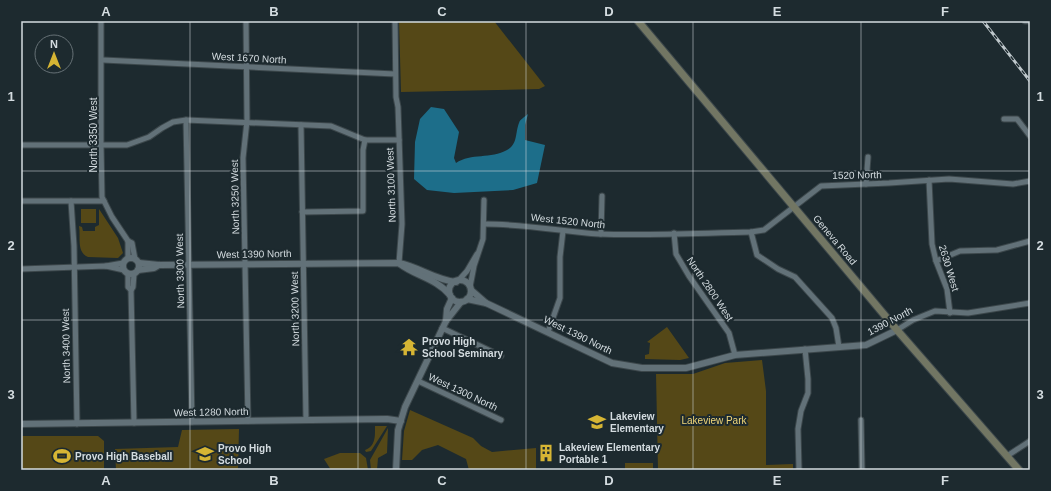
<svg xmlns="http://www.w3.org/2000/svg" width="1051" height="491" viewBox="0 0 1051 491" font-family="Helvetica,sans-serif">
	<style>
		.green { fill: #554817 }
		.water { fill: #1d6e8a }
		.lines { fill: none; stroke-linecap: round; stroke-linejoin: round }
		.minor-casing { stroke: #3c474b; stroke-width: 7 }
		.tertiary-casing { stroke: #3c474b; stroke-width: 8 }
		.secondary-casing { stroke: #3c474b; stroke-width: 9 }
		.minor { stroke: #627178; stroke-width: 5 }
		.tertiary { stroke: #627178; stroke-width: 6 }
		.secondary { stroke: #727663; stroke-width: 7 }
		.rail-casing { stroke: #bec7cb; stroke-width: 3 }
		.rail { stroke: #1d2a2f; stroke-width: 1.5; stroke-dasharray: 4.5; stroke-linecap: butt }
		.grid { fill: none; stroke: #d4dce0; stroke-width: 1; stroke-opacity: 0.55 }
		.labels { text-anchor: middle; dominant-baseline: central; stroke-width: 4; stroke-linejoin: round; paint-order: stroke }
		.street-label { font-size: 10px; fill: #d4dce0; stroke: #1d2a2f }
		.poi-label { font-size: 10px; font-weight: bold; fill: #d4dce0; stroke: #1d2a2f; text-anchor: start }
		.park-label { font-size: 10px; fill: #f0d679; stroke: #1d2a2f }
		.neatline { fill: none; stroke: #d4dce0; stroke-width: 1.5 }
		.grid-label { font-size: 13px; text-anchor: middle; font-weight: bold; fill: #d4dce0 }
	</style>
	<rect width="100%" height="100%" fill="#1d2a2f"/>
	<g class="green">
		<polygon points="399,21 494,21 545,86 539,89 401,92"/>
		<rect x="81" y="209" width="15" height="14"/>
		<path d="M99,209L118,238L123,253L118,258L88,257C76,252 81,237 79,226L82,227L83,231H95V227L99,225Z"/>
		<polygon points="667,327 689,358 680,360 645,359 645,355 649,354 650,343 647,342"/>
		<polygon points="762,360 766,391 766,465 793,464 793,470 658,470 656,374 693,374 725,363"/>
		<polygon points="410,410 473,438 481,446 492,452 536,448 536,470 469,470 466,459 438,445 422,450 412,460 402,460 404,431"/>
		<path d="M375,426H387L371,451L366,452L365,450C376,446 375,436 375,426Z"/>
		<polygon points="388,428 387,453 378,458 377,470 371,470 370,460"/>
		<polygon points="239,429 238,470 116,470 115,449 178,447 182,430"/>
		<polygon points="21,436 98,436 104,441 104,470 21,470"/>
		<polygon points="340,453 360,453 366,458 368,470 331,470 324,459"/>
		<rect x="625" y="463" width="28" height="7"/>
	</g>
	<path class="water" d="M431,107L444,109L459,132L454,158L456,163C471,153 491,159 507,150C518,144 515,133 519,123C520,119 525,117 528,114L525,125V140L545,145L537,183L513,190L454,193L427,190L414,179L415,142L420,119Z"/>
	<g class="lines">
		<g class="minor-casing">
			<g id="minor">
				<polyline points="101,21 101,145 102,197 112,217 128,241 132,243 135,259"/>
				<polyline points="246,21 247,121 243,158 248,421"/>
				<polyline points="395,21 396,97 398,107 402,224 399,263"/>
				<polyline points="1025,21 1030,21"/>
				<polyline points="103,60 395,74"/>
				<polyline points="1004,119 1017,119 1030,136"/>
				<polyline points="186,120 192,422"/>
				<polyline points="301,125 306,420"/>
				<polyline points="21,145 127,145 149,137 162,128 173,122 186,120 331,126 365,140 399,140"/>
				<polyline points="929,180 932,244 936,261 947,289 950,313"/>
				<polyline points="866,184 868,157"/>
				<polyline points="21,201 104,201"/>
				<polyline points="71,201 74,246 77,424"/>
				<polyline points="302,212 363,211 363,150 365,140"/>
				<path d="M485,224C523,224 561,231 599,234C649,236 701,233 751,232L764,230L821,186L889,183L949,179L1013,184L1030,181"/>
				<polyline points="751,232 757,255 778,269 795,277 832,318 836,328 839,347"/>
				<polyline points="674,233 676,254 689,276 729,333 735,355"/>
				<polyline points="601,234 602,196"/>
				<polyline points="128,241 128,258"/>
				<polyline points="936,261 960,251 997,250 1030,241"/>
				<polyline points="106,266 123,263"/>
				<polyline points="21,269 106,266 124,270"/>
				<polyline points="128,274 128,287 131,290 134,423"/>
				<polyline points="458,281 467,271 477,254"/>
				<polyline points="470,287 474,266 483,239 484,200"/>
				<polyline points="131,290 133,287 134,274"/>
				<polyline points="442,328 501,356"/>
				<polyline points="897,330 913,320 935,311 968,313 1030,303"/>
				<polyline points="548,332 560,298 560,257 563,231"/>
				<polyline points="418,381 501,420"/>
				<polyline points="861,420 862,470"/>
				<polyline points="1007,456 1030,441"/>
				<polyline points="799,470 798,429 801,411 808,393 808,379 805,349"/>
			</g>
		</g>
		<g class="tertiary-casing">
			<g id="tertiary">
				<circle cx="131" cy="266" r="8"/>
				<path d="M139,263L159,265L399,263C419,267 435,280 456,282"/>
				<path d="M400,264C416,276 437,279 450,295"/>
				<polyline points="138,270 154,268 159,265"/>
				<circle cx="460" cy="291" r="11"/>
				<polyline points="471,290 486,303"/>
				<polyline points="467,299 486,303 612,363 642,368 686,368 735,355 866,345 897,330"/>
				<polyline points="446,321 447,309 452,298"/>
				<polyline points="21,424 387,419 401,421"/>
				<polyline points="396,470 398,430 405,407 446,321 461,302"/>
			</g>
		</g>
		<g class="secondary-casing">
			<polyline id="secondary" points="638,21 897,330 1019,470"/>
		</g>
		<use href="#minor" class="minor"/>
		<use href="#tertiary" class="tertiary"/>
		<use href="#secondary" class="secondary"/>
		<g class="rail-casing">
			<polyline id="rail" points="983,21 1030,81"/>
		</g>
		<use href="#rail" class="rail"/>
	</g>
	<path class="grid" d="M190,21V470M358,21V470M526,21V470M693,21V470M861,21V470M21,171H1030M21,320H1030"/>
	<defs>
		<g id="temple-bare" transform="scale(1.38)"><path d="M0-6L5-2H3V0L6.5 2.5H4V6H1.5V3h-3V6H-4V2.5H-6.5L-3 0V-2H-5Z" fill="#d6b534" stroke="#1d2a2f" stroke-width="2.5" paint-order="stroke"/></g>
		<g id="school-bare" transform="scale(1.38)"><path d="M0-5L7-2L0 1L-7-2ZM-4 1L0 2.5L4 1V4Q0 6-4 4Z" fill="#d6b534" stroke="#1d2a2f" stroke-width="2.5" paint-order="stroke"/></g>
		<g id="building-bare" transform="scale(1.38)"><path d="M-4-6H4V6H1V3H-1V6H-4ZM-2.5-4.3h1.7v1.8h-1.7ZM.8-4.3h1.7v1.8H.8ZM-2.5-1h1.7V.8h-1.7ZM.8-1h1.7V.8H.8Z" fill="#d6b534" stroke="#1d2a2f" stroke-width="2.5" paint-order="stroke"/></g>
		<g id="stadium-bare" transform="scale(1.38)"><path d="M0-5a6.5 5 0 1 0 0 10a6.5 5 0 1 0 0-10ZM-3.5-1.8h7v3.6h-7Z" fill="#d6b534" stroke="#1d2a2f" stroke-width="2.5" paint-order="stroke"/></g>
	</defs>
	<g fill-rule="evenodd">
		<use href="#temple-bare" x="409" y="347"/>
		<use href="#school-bare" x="597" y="422"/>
		<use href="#building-bare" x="546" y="453"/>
		<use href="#school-bare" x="205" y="454"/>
		<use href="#stadium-bare" x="62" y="456"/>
	</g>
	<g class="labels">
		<g class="street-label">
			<text transform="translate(249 58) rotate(3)">West 1670 North</text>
			<text transform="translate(93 135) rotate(-90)">North 3350 West</text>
			<text transform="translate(857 175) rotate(-1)">1520 North</text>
			<text transform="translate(391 185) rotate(-92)">North 3100 West</text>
			<text transform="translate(235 197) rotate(-91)">North 3250 West</text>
			<text transform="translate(568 221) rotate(6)">West 1520 North</text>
			<text transform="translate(835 240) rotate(50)">Geneva Road</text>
			<text transform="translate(254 254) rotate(-1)">West 1390 North</text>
			<text transform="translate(949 268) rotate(73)">2630 West</text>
			<text transform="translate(180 271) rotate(-91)">North 3300 West</text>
			<text transform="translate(710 289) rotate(56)">North 2800 West</text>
			<text transform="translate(295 309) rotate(-91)">North 3200 West</text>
			<text transform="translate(890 321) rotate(-28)">1390 North</text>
			<text transform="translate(578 335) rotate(26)">West 1390 North</text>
			<text transform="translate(66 346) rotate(-91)">North 3400 West</text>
			<text transform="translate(463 392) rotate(25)">West 1300 North</text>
			<text transform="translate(211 412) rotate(-1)">West 1280 North</text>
		</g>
		<g class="poi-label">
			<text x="422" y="341">Provo High<tspan x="422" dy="12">School Seminary</tspan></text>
			<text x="610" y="416">Lakeview<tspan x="610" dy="12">Elementary</tspan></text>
			<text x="559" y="447">Lakeview Elementary<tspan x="559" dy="12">Portable 1</tspan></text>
			<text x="218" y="448">Provo High<tspan x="218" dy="12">School</tspan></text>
			<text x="75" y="456">Provo High Baseball</text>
		</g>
		<g class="park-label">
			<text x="714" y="420">Lakeview Park</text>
		</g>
	</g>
	<rect width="1051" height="491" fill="none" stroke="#1d2a2f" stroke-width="44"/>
	<g transform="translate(54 54)"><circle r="19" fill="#1d2a2f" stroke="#667176"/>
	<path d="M0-3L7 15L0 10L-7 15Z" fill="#d6b534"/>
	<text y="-6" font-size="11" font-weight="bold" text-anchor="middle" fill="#d4dce0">N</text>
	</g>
	<rect x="22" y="22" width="1007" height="447" class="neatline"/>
	<g class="grid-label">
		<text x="106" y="16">A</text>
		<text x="274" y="16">B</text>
		<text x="442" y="16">C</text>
		<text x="609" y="16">D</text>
		<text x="777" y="16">E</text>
		<text x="945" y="16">F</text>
		<text x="11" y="101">1</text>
		<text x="1040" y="101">1</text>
		<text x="11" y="250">2</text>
		<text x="1040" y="250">2</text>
		<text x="11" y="399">3</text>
		<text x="1040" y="399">3</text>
		<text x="106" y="485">A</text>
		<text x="274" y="485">B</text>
		<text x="442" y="485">C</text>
		<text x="609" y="485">D</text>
		<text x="777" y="485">E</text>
		<text x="945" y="485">F</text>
	</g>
</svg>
